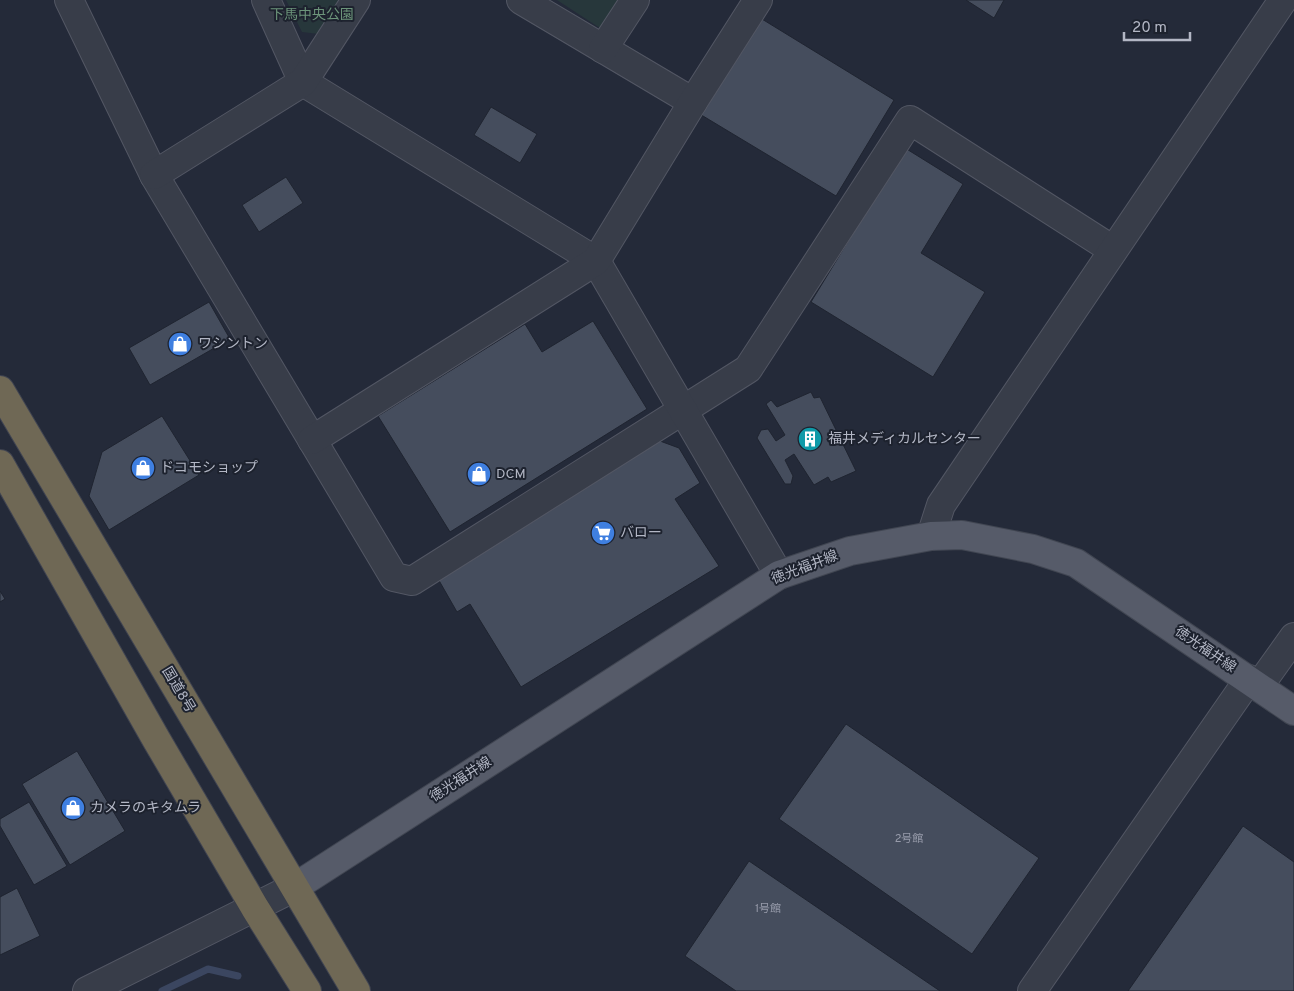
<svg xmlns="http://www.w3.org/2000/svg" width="1294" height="991" viewBox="0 0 1294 991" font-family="Overpass,'Noto Sans JP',sans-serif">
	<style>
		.green { fill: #27373b }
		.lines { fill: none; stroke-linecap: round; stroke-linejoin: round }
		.stream { stroke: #3b4660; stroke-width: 7 }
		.building { fill: #454d5d; stroke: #1f2430 }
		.minor-casing { stroke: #535764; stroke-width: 30 }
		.major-casing { stroke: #414652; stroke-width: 30 }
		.highway-casing { stroke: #404451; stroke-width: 30 }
		.minor { stroke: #383d49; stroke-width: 28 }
		.major { stroke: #565b69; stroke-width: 28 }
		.highway { stroke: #6f6855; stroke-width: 28 }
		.labels { text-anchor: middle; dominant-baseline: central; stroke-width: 4; stroke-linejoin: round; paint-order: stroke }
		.number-label { font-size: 11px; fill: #989cab }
		.park-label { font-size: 14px; fill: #6c947a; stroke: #1d222e }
		.poi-label { font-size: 14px; fill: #b3b7c5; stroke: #1d222e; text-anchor: start }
		.street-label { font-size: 14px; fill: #b3b7c5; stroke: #1d222e }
	</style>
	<rect width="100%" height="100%" fill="#242a39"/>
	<g class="green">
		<polygon points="286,0 341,0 319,34 302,32"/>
		<polygon points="557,0 622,0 603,30"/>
	</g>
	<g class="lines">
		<polyline class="stream" points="162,991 208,969 238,976"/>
	</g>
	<g class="building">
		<polygon points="966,0 1004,0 994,18"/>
		<polygon points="757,16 894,100 836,196 698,113"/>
		<polygon points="491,107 537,134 520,163 474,135"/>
		<polygon points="905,148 963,184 921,253 985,292 933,377 811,302"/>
		<polygon points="286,177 303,203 259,232 242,205"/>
		<polygon points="209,302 230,339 150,385 129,348"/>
		<polygon points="593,321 647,409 450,532 378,416 525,324 542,352"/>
		<polygon points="811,392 814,398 820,397 856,471 831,482 828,477 814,485 794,454 785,460 793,476 791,484 785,484 757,438 761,430 768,429 776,441 785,435 766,404 771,400 777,407"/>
		<polygon points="162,416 199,475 109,530 89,496 102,452"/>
		<polygon points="660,441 679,448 700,483 675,499 719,566 521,687 470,604 457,612 437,577"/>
		<polygon points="0,591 5,599 0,602"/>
		<polygon points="846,724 1039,858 972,954 779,819"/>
		<polygon points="77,751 125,831 70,865 22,784"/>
		<polygon points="29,802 67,866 34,885 0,826 0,819"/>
		<polygon points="1243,826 1294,862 1294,991 1128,991"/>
		<polygon points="749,861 940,991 736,991 685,956"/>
		<polygon points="17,888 40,936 0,955 0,897"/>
	</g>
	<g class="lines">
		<g class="minor-casing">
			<g id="minor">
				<polyline points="69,0 154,175 394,577 412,581 748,369 910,120 1113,250"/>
				<polyline points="266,0 303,82 596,261 779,575"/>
				<polyline points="521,0 693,102"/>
				<polyline points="603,49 635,0"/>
				<polyline points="154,175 303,82 356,0"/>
				<polyline points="312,440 596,261 693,102 758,0"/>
				<polyline points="931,536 941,505 1283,0"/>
				<polyline points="1259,686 1294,637"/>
				<polyline points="87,991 295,887"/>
				<polyline points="1032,991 1249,679"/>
			</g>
		</g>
		<g class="major-casing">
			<polyline id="major" points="295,887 779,575 850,551 931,536 962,535 1033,549 1076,563 1294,711"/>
		</g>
		<g class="highway-casing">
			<g id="highway">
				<polyline points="0,390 356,991"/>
				<polyline points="0,464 156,739 255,908 307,991"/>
			</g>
		</g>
		<use href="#minor" class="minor"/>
		<use href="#major" class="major"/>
		<use href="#highway" class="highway"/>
	</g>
	<defs>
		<g id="shop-disc" transform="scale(1.25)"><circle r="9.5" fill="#3f7fe0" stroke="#1d222e"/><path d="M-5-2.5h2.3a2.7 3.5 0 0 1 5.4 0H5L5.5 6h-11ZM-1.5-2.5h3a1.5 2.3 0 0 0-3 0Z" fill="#fff"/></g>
		<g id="building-disc" transform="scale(1.25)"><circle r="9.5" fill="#0f9aa8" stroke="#1d222e"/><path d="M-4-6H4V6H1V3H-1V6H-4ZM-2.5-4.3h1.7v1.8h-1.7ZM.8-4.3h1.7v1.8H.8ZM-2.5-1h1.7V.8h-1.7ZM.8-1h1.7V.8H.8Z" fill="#fff"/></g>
		<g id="supermarket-disc" transform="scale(1.25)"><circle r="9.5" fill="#3f7fe0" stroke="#1d222e"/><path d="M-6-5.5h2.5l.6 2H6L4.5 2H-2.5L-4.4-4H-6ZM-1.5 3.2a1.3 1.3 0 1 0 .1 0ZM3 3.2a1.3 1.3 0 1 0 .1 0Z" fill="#fff"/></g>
	</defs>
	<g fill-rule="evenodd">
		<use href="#shop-disc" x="180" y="344"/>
		<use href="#building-disc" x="810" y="439"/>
		<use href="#shop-disc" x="143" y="468"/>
		<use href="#shop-disc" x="479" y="474"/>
		<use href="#supermarket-disc" x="603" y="533"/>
		<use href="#shop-disc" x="73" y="808"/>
	</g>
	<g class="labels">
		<g class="number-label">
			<text x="909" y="839">2号館</text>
			<text x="768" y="909">1号館</text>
		</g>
		<g class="park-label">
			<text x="312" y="15">下馬中央公園</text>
		</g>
		<g class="poi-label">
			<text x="198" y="344">ワシントン</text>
			<text x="828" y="439">福井メディカルセンター</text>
			<text x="160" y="468">ドコモショップ</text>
			<text x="496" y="474">DCM</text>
			<text x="620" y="533">バロー</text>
			<text x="90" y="808">カメラのキタムラ</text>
		</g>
		<g class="street-label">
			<text transform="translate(805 568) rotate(-21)">徳光福井線</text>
			<text transform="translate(1205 650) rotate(34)">徳光福井線</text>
			<text transform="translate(178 690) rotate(59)">国道8号</text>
			<text transform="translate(461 780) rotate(-33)">徳光福井線</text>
		</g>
	</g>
	<path d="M1124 32v8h66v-8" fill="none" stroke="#b3b7c5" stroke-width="2.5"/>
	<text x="1132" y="32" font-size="15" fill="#b3b7c5" stroke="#1d222e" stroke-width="4" paint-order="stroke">20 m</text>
</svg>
